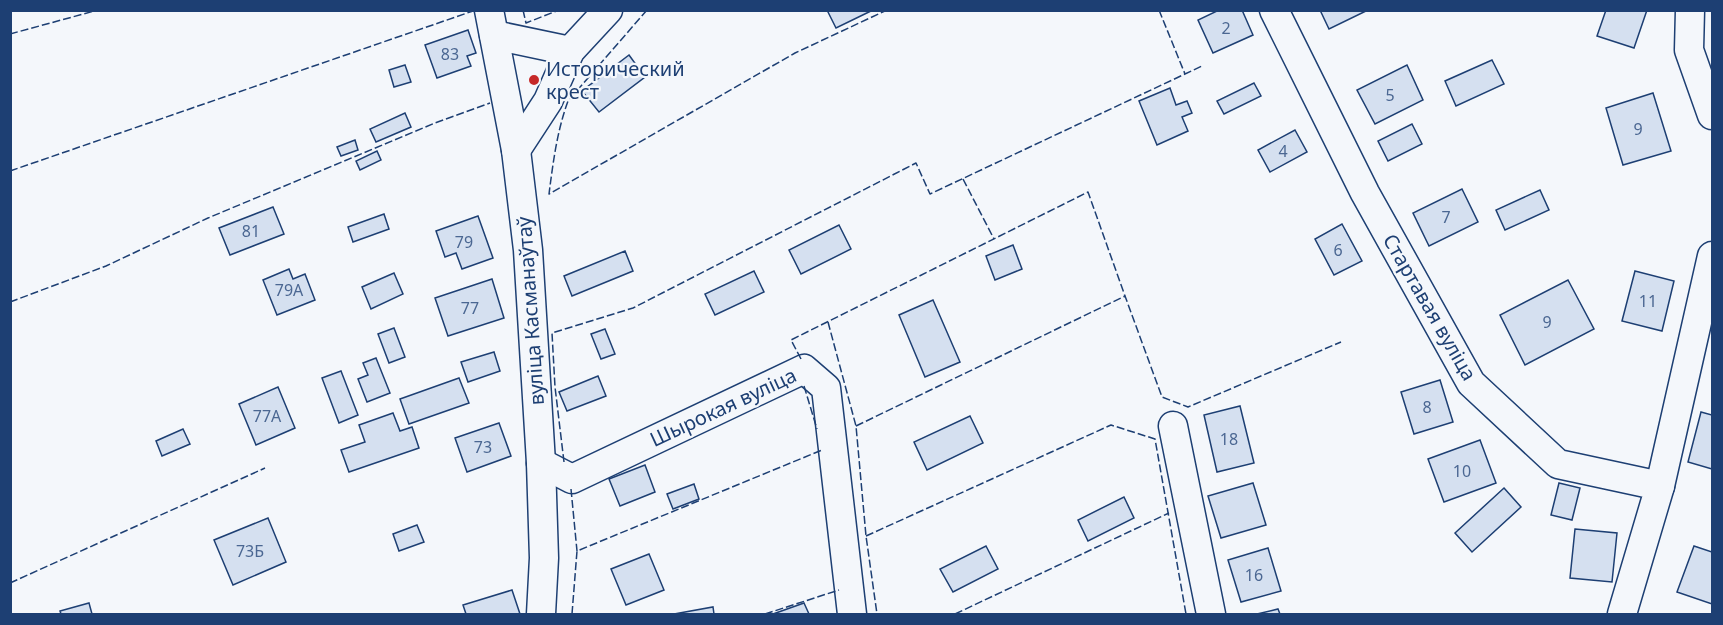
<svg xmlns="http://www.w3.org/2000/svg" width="1723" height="625" viewBox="0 0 1723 625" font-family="'Noto Sans',sans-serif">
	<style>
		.building { fill: #d5e0f0; stroke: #1d3f73; stroke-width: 1.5 }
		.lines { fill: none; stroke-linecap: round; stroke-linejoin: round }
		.minor-casing { stroke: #1d3f73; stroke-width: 31 }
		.minor { stroke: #f4f7fb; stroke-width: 28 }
		.fence { stroke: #1d3f73; stroke-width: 1.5; stroke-dasharray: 8 3; stroke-linecap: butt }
		.poi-dot { fill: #c62828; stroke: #f4f7fb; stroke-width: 2 }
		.labels { text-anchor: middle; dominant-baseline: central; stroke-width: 4.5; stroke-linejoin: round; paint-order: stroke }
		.number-label { font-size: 16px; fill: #4b6792 }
		.poi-label { font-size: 20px; fill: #1d3f73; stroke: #f4f7fb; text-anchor: start }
		.street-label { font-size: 20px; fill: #1d3f73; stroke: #f4f7fb }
	</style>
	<rect width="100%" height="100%" fill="#f4f7fb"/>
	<g class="building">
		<polygon points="827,10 873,10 836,28"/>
		<polygon points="1219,10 1242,10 1253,35 1213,53 1198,20"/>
		<polygon points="1320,10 1366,10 1366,11 1329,29"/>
		<polygon points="1606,10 1647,10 1634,48 1597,36"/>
		<polygon points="468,30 476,53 467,56 471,66 437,78 425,45"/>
		<polygon points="629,55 645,77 599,112 582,91"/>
		<polygon points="1492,60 1504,84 1456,106 1445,81"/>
		<polygon points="405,65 411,82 394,87 389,70"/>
		<polygon points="1407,65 1423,100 1375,124 1357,90"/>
		<polygon points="1254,83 1261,96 1224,114 1217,101"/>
		<polygon points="1170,88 1176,105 1187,101 1192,113 1182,117 1188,131 1157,145 1139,101"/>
		<polygon points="1653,93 1671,151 1623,165 1606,108"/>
		<polygon points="405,113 411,127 376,142 370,129"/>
		<polygon points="1412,124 1422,144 1388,161 1378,141"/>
		<polygon points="1295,130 1307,152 1270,172 1258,150"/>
		<polygon points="355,140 358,150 341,156 337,147"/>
		<polygon points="377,151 381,160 360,170 356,161"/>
		<polygon points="1462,189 1478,222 1429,246 1413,213"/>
		<polygon points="1540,190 1549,210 1505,230 1496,210"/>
		<polygon points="273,207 284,234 230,255 219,228"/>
		<polygon points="384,214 389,229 353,242 348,227"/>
		<polygon points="478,216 493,258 462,269 456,253 445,257 436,231"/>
		<polygon points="1342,224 1362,261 1334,275 1315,239"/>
		<polygon points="839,225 851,249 801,274 789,250"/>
		<polygon points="1013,245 1022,269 995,280 986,256"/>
		<polygon points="625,251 633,271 572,296 564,276"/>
		<polygon points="289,269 293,279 305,274 315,300 277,315 263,280"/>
		<polygon points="754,271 764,292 715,315 705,294"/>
		<polygon points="1635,271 1674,281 1662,331 1622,321"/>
		<polygon points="394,273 403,294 371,309 362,287"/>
		<polygon points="492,279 504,318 448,336 435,298"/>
		<polygon points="1568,280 1594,329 1525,365 1500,315"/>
		<polygon points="933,300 960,362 925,377 899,315"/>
		<polygon points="394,328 405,357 389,363 378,334"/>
		<polygon points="605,329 615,354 601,359 591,334"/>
		<polygon points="494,352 500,371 468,382 461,362"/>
		<polygon points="376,358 390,393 367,402 358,379 368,375 363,363"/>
		<polygon points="341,371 358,415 339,423 322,378"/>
		<polygon points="598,376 606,396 567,411 559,392"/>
		<polygon points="459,378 469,403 409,424 400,399"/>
		<polygon points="1440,380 1453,422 1414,434 1401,392"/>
		<polygon points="278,387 295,428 256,445 239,404"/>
		<polygon points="1240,406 1254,463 1217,472 1204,415"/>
		<polygon points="1701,412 1712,415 1712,469 1688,462"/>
		<polygon points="393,413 400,431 412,427 419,448 349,472 341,450 365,442 359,425"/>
		<polygon points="970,416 983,443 927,470 914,442"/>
		<polygon points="499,423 511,456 467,472 455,438"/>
		<polygon points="183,429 190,444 162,456 156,441"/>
		<polygon points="1480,440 1496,483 1444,502 1428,459"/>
		<polygon points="645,465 655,492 620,506 609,479"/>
		<polygon points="1253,483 1266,525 1221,538 1208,496"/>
		<polygon points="1559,483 1580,488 1572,520 1551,515"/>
		<polygon points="694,484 699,499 673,509 667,494"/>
		<polygon points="1504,488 1521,507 1472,552 1455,533"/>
		<polygon points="1124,497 1134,518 1088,541 1078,520"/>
		<polygon points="268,518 286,562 233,585 214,540"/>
		<polygon points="417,525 424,542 399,551 393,534"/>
		<polygon points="1575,529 1617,533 1612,582 1570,578"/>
		<polygon points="986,546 998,569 953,592 940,569"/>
		<polygon points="1694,546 1712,552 1712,604 1677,592"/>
		<polygon points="1268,548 1281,591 1241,602 1228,560"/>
		<polygon points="649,554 664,590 626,605 611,569"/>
		<polygon points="512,590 520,614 466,614 463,605"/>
		<polygon points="89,603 92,614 61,614 60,611"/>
		<polygon points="804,603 809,614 773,614"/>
		<polygon points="713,607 714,614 674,614"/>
		<polygon points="1278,609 1280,614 1257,614"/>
	</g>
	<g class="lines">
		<g class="minor-casing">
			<g id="minor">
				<polyline points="489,10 516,150 528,250 541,463 544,558 541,614"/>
				<polyline points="1274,10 1365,193 1471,383 1558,464 1660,486 1622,614"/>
				<polyline points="1690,10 1689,50 1712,115"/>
				<polyline points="494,35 570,51"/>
				<polyline points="516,150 548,101 570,51 608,10"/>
				<polyline points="1173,426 1211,614"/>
				<polyline points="541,463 572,479 804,369 826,388 852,614"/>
				<polyline points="1660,486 1712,256"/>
			</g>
		</g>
		<use href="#minor" class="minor"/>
		<g class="fence">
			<polyline points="523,10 526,23 559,10"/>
			<path d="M647,10L568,101C557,131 553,163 549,194L795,53L887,10"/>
			<polyline points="1159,10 1185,74"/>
			<polyline points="10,34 98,10"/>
			<polyline points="10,171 473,11"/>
			<polyline points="963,179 994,239"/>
			<polyline points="10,302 106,266 208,218 435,123 490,103"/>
			<polyline points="828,322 856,426 866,536 877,614"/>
			<polyline points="801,359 791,340 1088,192 1125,296"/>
			<polyline points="804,386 817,429"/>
			<polyline points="856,426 1125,296 1162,397 1188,407 1341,342"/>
			<polyline points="564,462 555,387 552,333 633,308 916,163 930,194 1202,66"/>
			<polyline points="571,489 577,551"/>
			<polyline points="866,536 1111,425 1155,439 1186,614"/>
			<polyline points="10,583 265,468"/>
			<polyline points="572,614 577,551 822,450"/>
			<polyline points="765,614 839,590"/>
			<polyline points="955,614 1169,513"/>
		</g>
	</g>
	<circle class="poi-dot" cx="534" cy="80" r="6"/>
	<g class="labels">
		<g class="number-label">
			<text x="1226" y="28">2</text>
			<text x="450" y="54">83</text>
			<text x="1390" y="95">5</text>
			<text x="1638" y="129">9</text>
			<text x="1283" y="151">4</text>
			<text x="1446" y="217">7</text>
			<text x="251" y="231">81</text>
			<text x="464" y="242">79</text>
			<text x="1338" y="250">6</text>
			<text x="289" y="290">79А</text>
			<text x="1648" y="301">11</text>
			<text x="470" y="308">77</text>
			<text x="1547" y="322">9</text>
			<text x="1427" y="407">8</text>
			<text x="267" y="416">77А</text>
			<text x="1229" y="439">18</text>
			<text x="483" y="447">73</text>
			<text x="1462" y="471">10</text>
			<text x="250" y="551">73Б</text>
			<text x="1254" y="575">16</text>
		</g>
		<g class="poi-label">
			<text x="546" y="68">Исторический<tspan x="546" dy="23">крест</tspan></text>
		</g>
		<g class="street-label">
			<text transform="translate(1430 307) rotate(60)">Стартавая вуліца</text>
			<text transform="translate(530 311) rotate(-94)">вуліца Касманаўтаў</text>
			<text transform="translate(723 407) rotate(-25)">Шырокая вуліца</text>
		</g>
	</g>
	<rect width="1723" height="625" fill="none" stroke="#1d3f73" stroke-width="24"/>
</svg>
